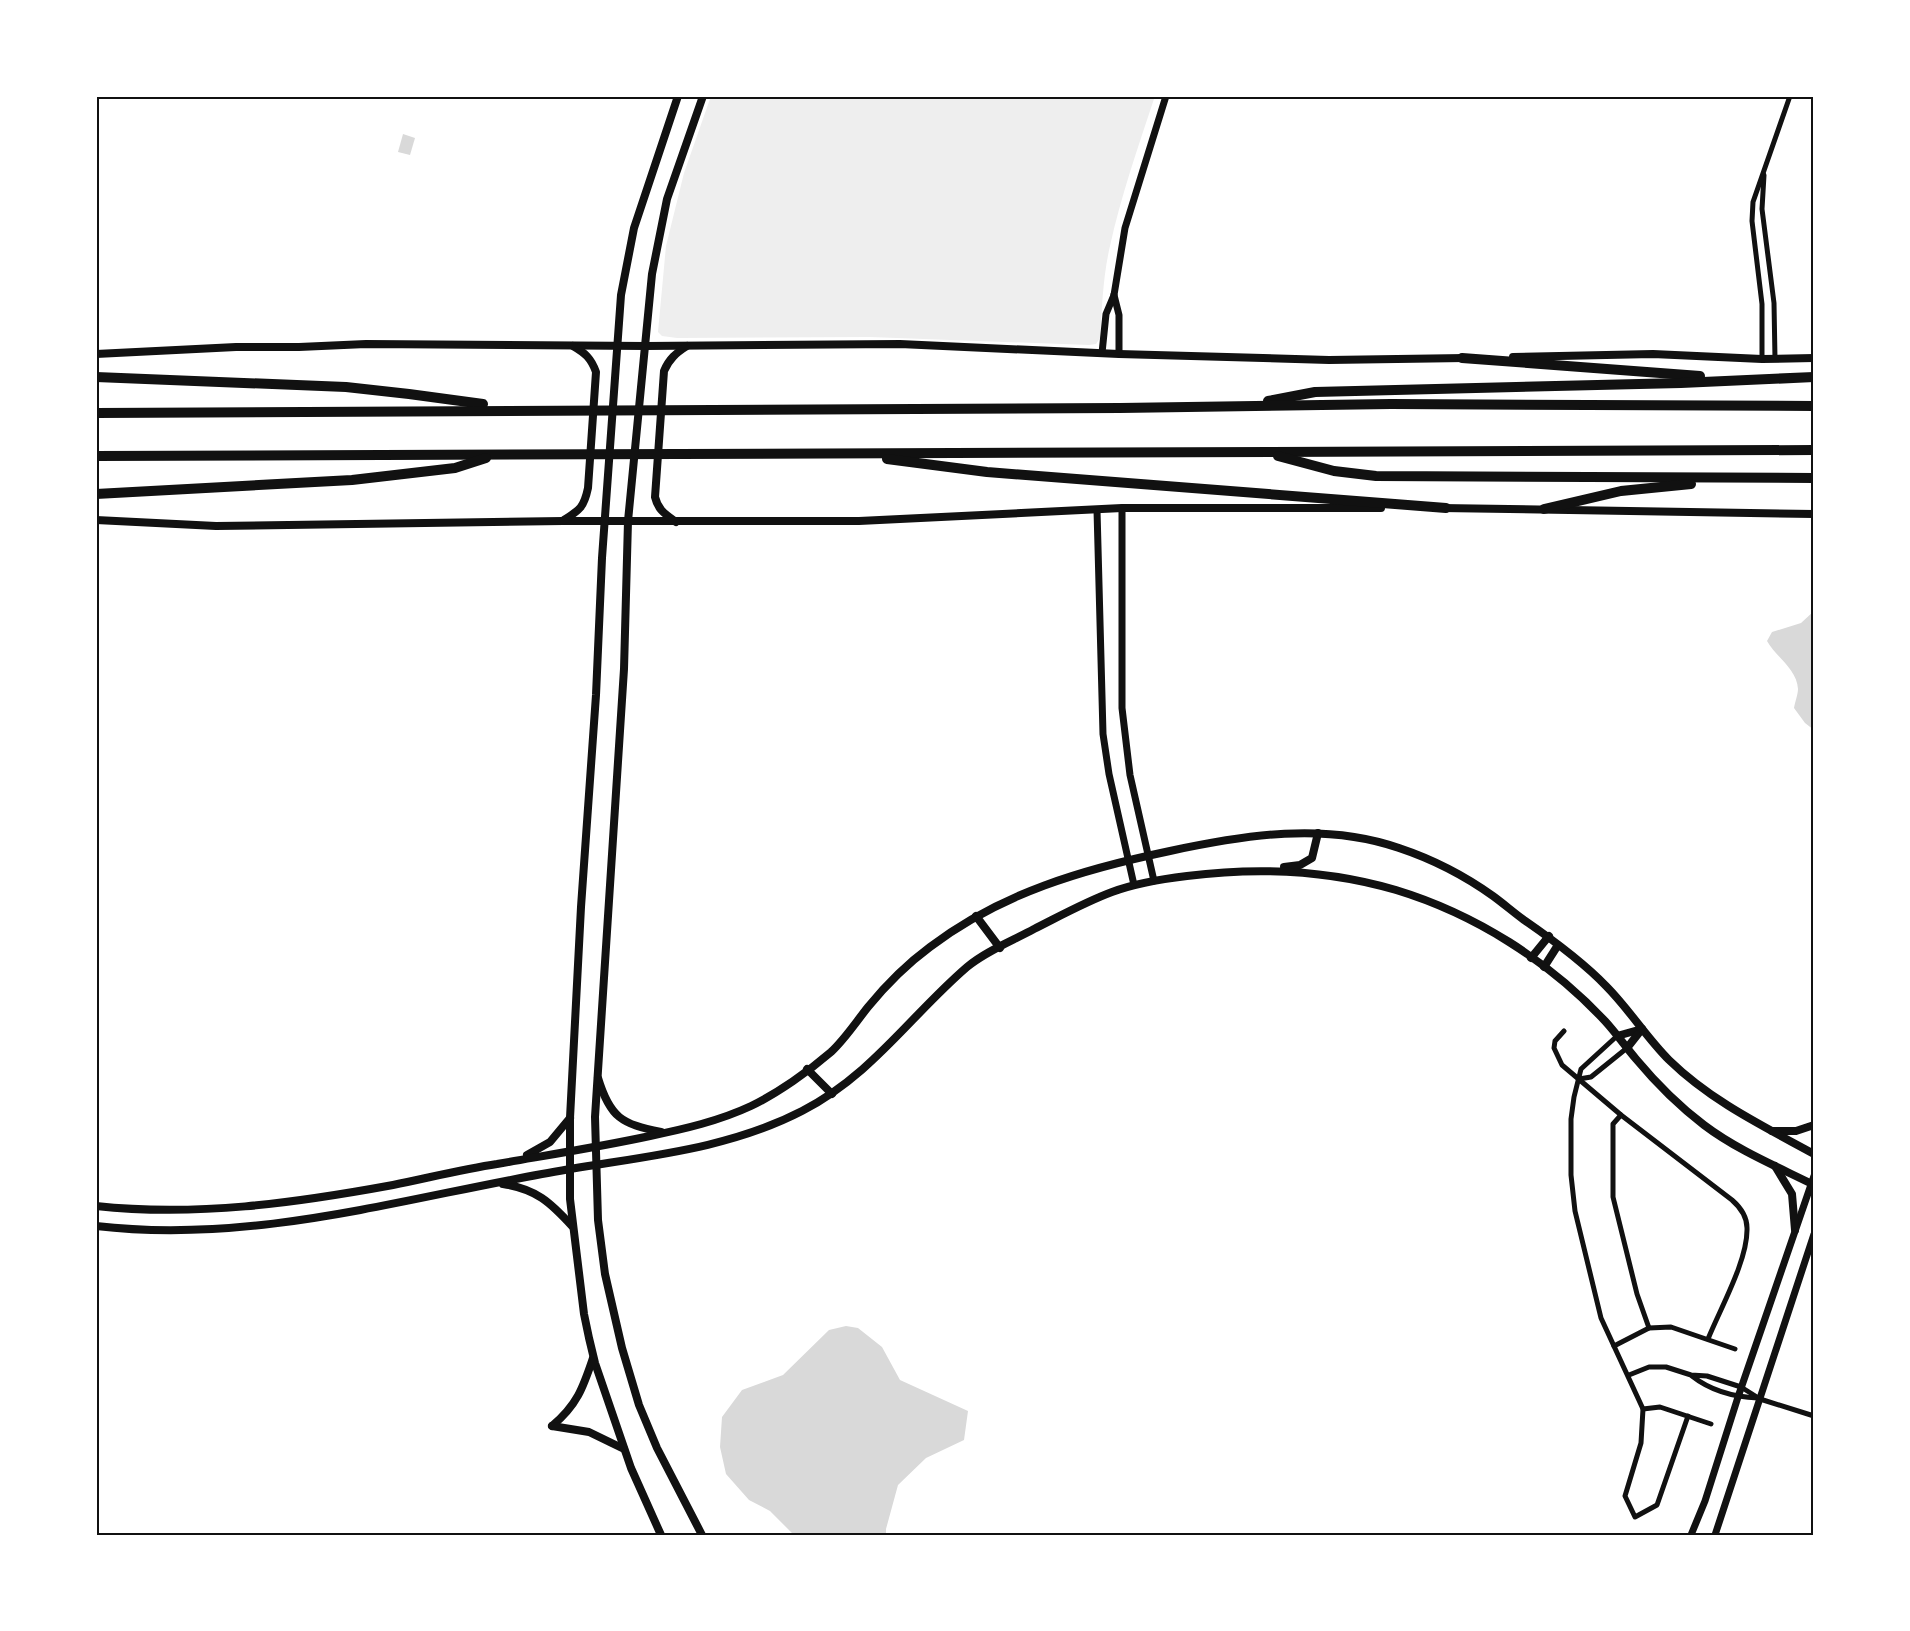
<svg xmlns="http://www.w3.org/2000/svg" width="1910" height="1631" viewBox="0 0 1910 1631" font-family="Montserrat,sans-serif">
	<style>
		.green { fill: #eee }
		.water { fill: #d9d9d9 }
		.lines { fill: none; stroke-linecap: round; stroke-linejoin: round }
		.minor { stroke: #111; stroke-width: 5 }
		.tertiary { stroke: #111; stroke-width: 7 }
		.secondary { stroke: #111; stroke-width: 8 }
		.motorway { stroke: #111; stroke-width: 10 }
		.neatline { fill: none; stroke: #111; stroke-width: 2 }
	</style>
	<rect width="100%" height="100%" fill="#fff"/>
	<path class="green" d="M711,96H1153L1154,99C1138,147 1121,196 1110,246C1103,276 1102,307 1100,338L1096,344L1089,345L870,337L677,338L662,336L658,332L666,246L684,173Z"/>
	<g class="water">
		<polygon points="403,134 415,138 410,155 398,152"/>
		<path d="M1814,611V730L1805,723L1794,708C1795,702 1798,694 1798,689C1797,669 1776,657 1767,641L1772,632L1801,623Z"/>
		<polygon points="846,1326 858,1328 882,1347 900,1380 968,1411 964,1440 926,1458 898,1485 886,1529 886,1535 794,1535 770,1511 749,1500 726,1474 720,1447 722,1417 742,1390 783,1375 829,1330"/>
	</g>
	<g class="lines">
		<g class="minor">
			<polyline points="1764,175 1762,209 1774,303 1775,359"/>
			<polyline points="1762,359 1762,304 1752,221 1753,202 1790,96"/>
			<path d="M1564,1031L1555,1041L1554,1048L1562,1065L1621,1115L1732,1200C1740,1207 1747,1216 1747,1228C1748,1260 1720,1309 1708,1339"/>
			<polyline points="1617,1036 1581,1069 1574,1097 1571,1119 1571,1175 1575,1211 1601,1318 1643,1409 1641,1443 1625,1496 1635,1517 1657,1505 1688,1416"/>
			<polyline points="1579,1079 1591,1077 1627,1048"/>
			<polyline points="1621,1115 1613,1124 1613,1197 1637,1294 1649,1328"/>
			<polyline points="1614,1346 1649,1328 1671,1327 1735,1349"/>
			<polyline points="1629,1375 1649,1367 1666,1367 1691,1375 1707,1376 1741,1387 1760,1399 1814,1416"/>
			<path d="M1692,1376C1711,1391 1734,1397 1758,1398"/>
			<polyline points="1643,1409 1660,1407 1711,1424"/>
		</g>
		<g class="tertiary">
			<polyline points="1114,295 1119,315 1119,354"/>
			<polyline points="1102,353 1106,314 1114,295 1125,228 1166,96"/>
			<polyline points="1122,508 1122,708 1130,775 1154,881"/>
			<polyline points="1097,510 1103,734 1109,774 1134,885"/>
			<polyline points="1691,1535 1705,1501 1738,1397 1814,1176"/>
			<polyline points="1715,1535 1814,1234"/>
		</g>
		<g class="secondary">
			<polyline points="96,354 236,347 299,347 366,344 646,346 900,344 1119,354 1329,360 1465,358"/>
			<polyline points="1513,357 1653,354 1762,359 1814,358"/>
			<polyline points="1441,508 1814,514"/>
			<polyline points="96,520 216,526 563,521 859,521 1122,508 1381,508"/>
			<path d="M564,520C580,510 584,507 588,488L596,372C591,358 585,353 573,346"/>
			<path d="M676,522C665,514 658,510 655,497L664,371C669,359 676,353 687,346"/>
			<polyline points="1284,867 1300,865 1312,858 1318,833"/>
			<polyline points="976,916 1000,948"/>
			<polyline points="1531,958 1549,936"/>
			<polyline points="1544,967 1558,945"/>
			<polyline points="1617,1036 1642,1029"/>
			<polyline points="1627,1048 1642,1029"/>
			<polyline points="807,1069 832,1094"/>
			<path d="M598,1078C610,1118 622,1124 661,1132"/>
			<polyline points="1772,1131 1796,1131 1814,1125"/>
			<polyline points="527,1155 550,1142 570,1118"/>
			<polyline points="1775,1166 1792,1194 1795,1230"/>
			<path d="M503,1184C536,1189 550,1202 572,1226"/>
			<path d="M96,1206C196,1217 295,1203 393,1185C428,1178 463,1169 497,1164C548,1155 599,1147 650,1136C684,1129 719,1121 751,1106C778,1093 809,1071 831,1052C845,1039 856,1022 868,1007C886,985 907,964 930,947C1001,893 1084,869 1170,851C1245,835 1324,822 1399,848C1432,859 1465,876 1493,896C1504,904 1513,912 1524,920C1553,940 1582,961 1606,986C1629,1009 1646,1037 1669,1060C1711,1101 1763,1126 1814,1154"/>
			<path d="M96,1226C249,1244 393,1201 542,1174C630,1157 721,1153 802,1111C872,1075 910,1016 967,967C986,951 1012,941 1034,929C1060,916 1085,902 1112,892C1136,883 1162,879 1187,876C1257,867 1328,870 1396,890C1475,914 1549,961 1605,1021C1616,1033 1625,1046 1636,1059C1656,1083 1679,1106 1704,1125C1737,1150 1778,1167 1814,1185"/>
			<path d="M552,1426C577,1405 583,1388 593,1358"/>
			<polyline points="552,1426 589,1432 624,1449"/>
			<polyline points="661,1535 631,1468 595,1363 589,1338 584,1314 570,1199 570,1118 581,907 596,695 602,558 621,295 634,228 678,96"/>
			<polyline points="702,1535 657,1448 639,1405 622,1348 605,1274 598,1220 595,1117 624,669 628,521 652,274 667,199 703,96"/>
		</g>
		<g class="motorway">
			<polyline points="1462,358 1700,376"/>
			<polyline points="96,377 346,387 409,394 483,404"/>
			<polyline points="1268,401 1315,392 1681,383 1814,377"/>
			<polyline points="96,413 1120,408 1391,404 1814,406"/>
			<polyline points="96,456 1814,450"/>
			<polyline points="1278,456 1334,471 1376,476 1814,478"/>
			<polyline points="887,459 987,472 1446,508"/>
			<polyline points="96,494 352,480 455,468 486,458"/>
			<polyline points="1544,509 1621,491 1691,484"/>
		</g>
	</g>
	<rect width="1910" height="1631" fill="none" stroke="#ffffff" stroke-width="195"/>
	<rect x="98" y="98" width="1714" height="1436" class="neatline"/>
</svg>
